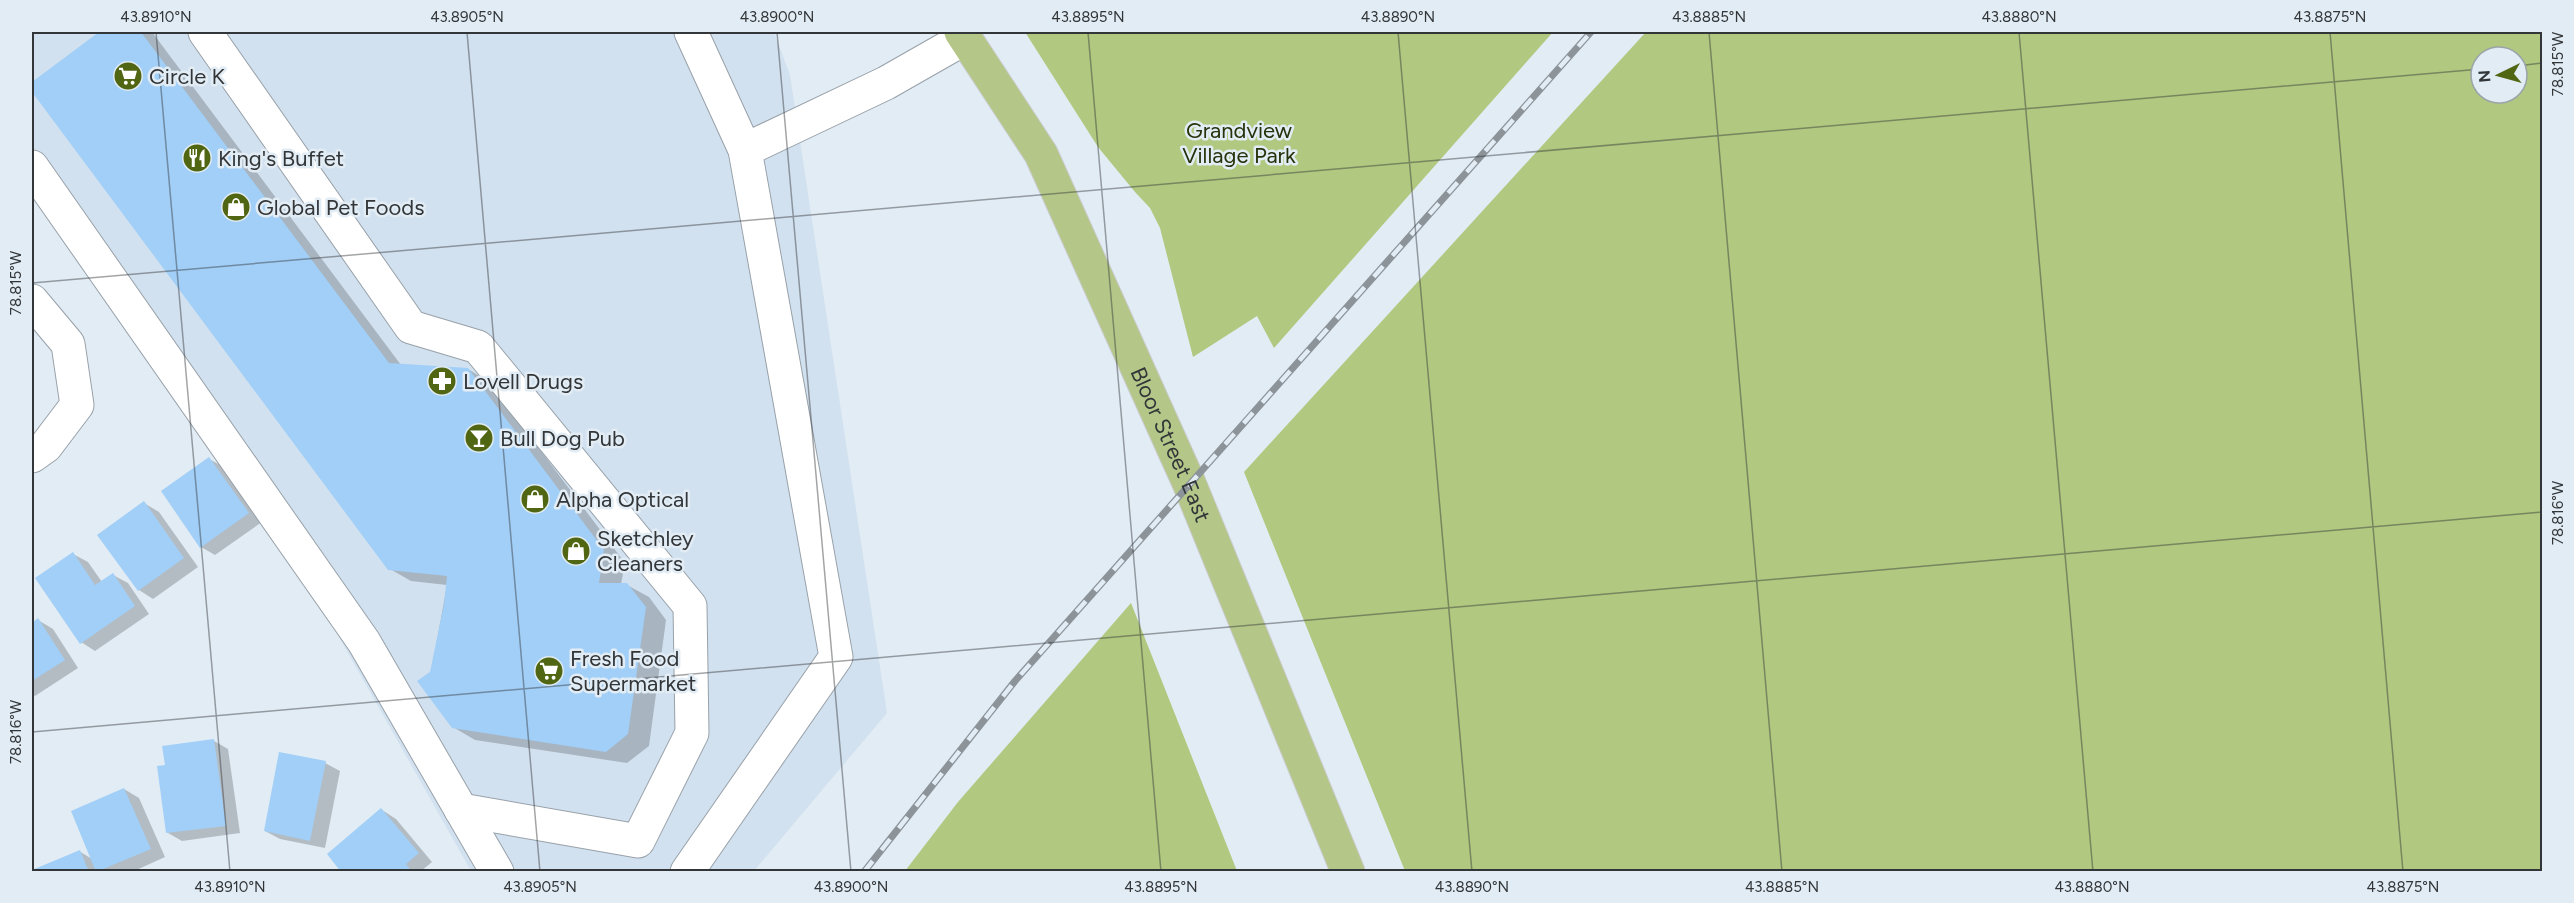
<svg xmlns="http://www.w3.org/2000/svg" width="2574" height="903" viewBox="0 0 2574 903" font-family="Figtree,sans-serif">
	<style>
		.built { fill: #d2e1ef }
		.green { fill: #b0c87f; fill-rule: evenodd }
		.shadow { fill: #0003 }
		.building { fill: #a1cff7 }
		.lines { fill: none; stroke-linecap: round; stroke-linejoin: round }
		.minor-casing { stroke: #98a1a9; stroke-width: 35 }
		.major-casing { stroke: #cacbcc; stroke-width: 35 }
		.minor { stroke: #fff; stroke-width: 33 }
		.major { stroke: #b5c788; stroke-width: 33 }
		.rail-casing { stroke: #8c9399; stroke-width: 7 }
		.rail { stroke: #e2ecf4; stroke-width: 4.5; stroke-dasharray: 14; stroke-linecap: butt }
		.ticks { fill: none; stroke: #323639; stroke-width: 1.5; stroke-opacity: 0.45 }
		.labels { text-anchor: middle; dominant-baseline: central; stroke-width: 5; stroke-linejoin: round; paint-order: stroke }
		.poi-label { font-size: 22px; fill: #323639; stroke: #e2ecf4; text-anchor: start }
		.park-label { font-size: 22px; fill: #27320a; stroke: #e2ecf4 }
		.street-label { font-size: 22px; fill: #323639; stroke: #e2ecf4 }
		.neatline { fill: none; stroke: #323639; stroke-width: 2 }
		.ticks-label { font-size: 15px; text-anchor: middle; fill: #323639 }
	</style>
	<rect width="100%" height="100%" fill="#e2ecf4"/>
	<polygon class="built" points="32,32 774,32 790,75 887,713 754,871 471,871 260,497 32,170"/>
	<g class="green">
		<polygon points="1025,32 1553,32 1274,348 1257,316 1193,357 1160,228 1150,208 1135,192 1098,147"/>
		<path d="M1646,32H2542V871H1405L1244,472ZM2481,57H2517V93H2481Z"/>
		<polygon points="1131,603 1237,871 905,871 958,802"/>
	</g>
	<g class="shadow">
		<polygon points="101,32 152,32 401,365 468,369 489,382 625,563 621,584 627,585 649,597 666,620 649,746 627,763 475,740 453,727 431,673 447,585 411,581 390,569 32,89 32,84"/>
		<polygon points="209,459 224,467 262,522 215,555 201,547"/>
		<polygon points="144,503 159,512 198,567 153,599 139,590"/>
		<polygon points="73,554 88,562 102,582 113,575 128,583 149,614 95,651 81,642"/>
		<polygon points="38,620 53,629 78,668 35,696 32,694 32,624"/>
		<polygon points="214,741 228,749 240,833 182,841 168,833"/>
		<polygon points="325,763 340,771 325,848 280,839 265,831"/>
		<polygon points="124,789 139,798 165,857 132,872 33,872 79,851 92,859"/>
		<polygon points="382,810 396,819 432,862 420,872 343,872"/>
	</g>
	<g class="building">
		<polygon points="99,32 141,32 389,363 468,368 604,550 599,583 627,583 646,607 628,734 606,752 452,728 417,681 430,672 444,604 447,576 388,570 32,92 32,82"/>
		<polygon points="209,457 249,513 200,548 161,491"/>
		<polygon points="144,501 184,558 138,591 97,535"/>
		<polygon points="73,552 95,585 113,573 135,606 80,644 35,578"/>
		<polygon points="38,618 65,660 32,681 32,623"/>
		<polygon points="214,739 226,826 166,833 157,766 165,765 162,746"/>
		<polygon points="279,752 326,761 310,841 264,831"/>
		<polygon points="124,788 151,849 96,872 71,811"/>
		<polygon points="381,808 419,853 406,864 412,872 341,872 327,854"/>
		<polygon points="80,850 89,872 32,872 32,870"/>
	</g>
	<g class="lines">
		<g class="minor-casing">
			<g id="minor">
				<polyline points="205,32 411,327 478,347 690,606 692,733 638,841 461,810"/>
				<polyline points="745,150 886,83 965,38"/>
				<polyline points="32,167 364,642 497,872"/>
				<polyline points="32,301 68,344 77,405 46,446 32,456"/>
				<polyline points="687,872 836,657 745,150 691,32"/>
			</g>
		</g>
		<g class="major-casing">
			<g id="major">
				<path id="s1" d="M961,32L1041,154L1189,483L1348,872"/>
			</g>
		</g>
		<use href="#minor" class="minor"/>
		<use href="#major" class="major"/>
		<g class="rail-casing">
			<polyline id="rail" points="864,872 1015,681 1591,32"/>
		</g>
		<use href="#rail" class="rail"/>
	</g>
	<path class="ticks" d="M156,32L230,872M467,32L540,872M777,32L851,872M1088,32L1161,872M1398,32L1472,872M1709,32L1782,872M2019,32L2093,872M2330,32L2403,872M2517,66L2542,63M32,283L2481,69M32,732L2542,512"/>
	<defs>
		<g id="supermarket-disc" transform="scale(1.5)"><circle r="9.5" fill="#506613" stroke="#e2ecf4"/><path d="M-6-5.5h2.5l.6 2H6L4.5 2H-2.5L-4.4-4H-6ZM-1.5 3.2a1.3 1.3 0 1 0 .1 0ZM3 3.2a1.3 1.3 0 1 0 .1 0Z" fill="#fff"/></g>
		<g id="restaurant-disc" transform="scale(1.5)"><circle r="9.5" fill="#506613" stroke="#e2ecf4"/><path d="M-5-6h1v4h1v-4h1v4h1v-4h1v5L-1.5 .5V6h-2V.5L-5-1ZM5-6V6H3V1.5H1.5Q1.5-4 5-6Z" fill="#fff"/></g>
		<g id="shop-disc" transform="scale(1.5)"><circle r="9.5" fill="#506613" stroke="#e2ecf4"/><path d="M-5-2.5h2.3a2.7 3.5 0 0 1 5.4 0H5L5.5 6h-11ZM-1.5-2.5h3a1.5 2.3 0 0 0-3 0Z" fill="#fff"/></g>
		<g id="pharmacy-disc" transform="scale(1.5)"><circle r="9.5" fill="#506613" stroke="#e2ecf4"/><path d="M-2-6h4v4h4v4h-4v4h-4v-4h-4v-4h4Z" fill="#fff"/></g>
		<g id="bar-disc" transform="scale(1.5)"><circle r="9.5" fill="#506613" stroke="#e2ecf4"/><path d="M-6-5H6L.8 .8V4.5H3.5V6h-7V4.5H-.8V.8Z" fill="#fff"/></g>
	</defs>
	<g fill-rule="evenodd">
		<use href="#supermarket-disc" x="128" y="76"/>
		<use href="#restaurant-disc" x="197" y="158"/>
		<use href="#shop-disc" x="236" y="207"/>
		<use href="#pharmacy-disc" x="442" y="381"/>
		<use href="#bar-disc" x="479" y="438"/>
		<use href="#shop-disc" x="535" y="499"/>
		<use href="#shop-disc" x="576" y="551"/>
		<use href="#supermarket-disc" x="549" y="671"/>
	</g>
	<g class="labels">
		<g class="poi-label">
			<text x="149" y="76">Circle K</text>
			<text x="218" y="158">King's Buffet</text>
			<text x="257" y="207">Global Pet Foods</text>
			<text x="463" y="381">Lovell Drugs</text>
			<text x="500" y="438">Bull Dog Pub</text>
			<text x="556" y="499">Alpha Optical</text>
			<text x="597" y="538">Sketchley<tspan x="597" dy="25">Cleaners</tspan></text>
			<text x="570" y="658">Fresh Food<tspan x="570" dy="25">Supermarket</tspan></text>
		</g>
		<g class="park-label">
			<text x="1239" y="130">Grandview<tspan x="1239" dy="25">Village Park</tspan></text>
		</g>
		<g class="street-label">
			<text stroke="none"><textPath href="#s1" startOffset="464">Bloor Street East</textPath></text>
		</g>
	</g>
	<rect width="2574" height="903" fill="none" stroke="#e2ecf4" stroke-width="66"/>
	<g transform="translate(2499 75) rotate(265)"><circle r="28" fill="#e2ecf4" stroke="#9ca3a9" stroke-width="1.5"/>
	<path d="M0-4.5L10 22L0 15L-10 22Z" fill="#506613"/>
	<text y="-9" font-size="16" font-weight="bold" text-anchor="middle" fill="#323639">N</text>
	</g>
	<rect x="33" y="33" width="2508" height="837" class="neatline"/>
	<g class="ticks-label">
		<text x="156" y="22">43.8910°N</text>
		<text x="467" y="22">43.8905°N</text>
		<text x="777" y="22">43.8900°N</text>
		<text x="1088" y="22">43.8895°N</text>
		<text x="1398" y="22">43.8890°N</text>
		<text x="1709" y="22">43.8885°N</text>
		<text x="2019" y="22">43.8880°N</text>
		<text x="2330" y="22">43.8875°N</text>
		<text transform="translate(2558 64) rotate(-90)" y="5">78.815°W</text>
		<text transform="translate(16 283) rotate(-90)" y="5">78.815°W</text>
		<text transform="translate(2558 513) rotate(-90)" y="5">78.816°W</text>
		<text transform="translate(16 732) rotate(-90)" y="5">78.816°W</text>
		<text x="230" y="892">43.8910°N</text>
		<text x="540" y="892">43.8905°N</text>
		<text x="851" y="892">43.8900°N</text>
		<text x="1161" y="892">43.8895°N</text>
		<text x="1472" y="892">43.8890°N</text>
		<text x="1782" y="892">43.8885°N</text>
		<text x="2092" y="892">43.8880°N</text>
		<text x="2403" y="892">43.8875°N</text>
	</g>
</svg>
